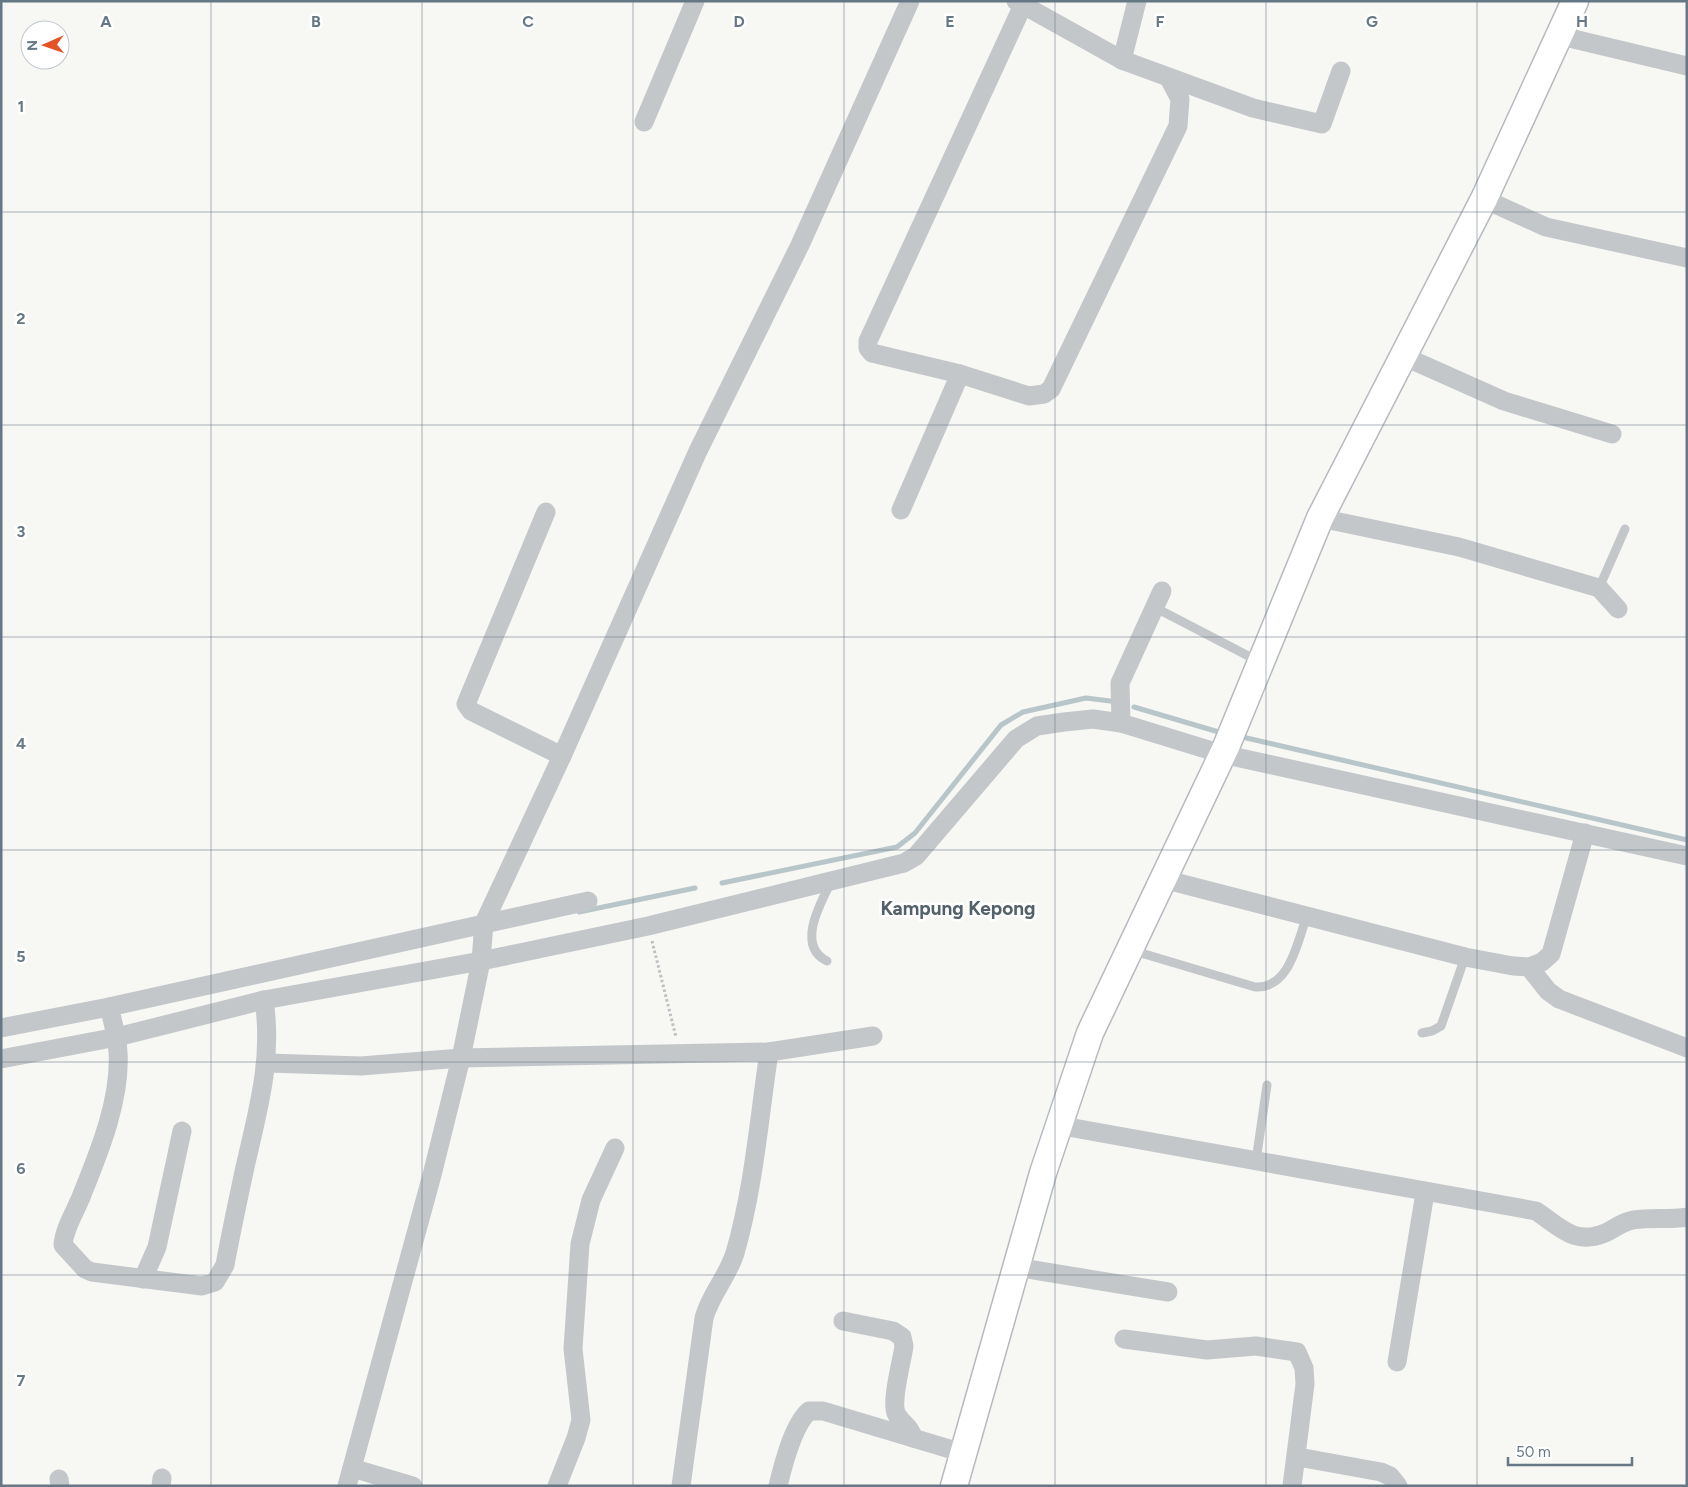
<svg xmlns="http://www.w3.org/2000/svg" width="1688" height="1487" viewBox="0 0 1688 1487" font-family="Figtree,sans-serif">
	<style>
		.lines { fill: none; stroke-linecap: round; stroke-linejoin: round }
		.stream { stroke: #b8c5c9; stroke-width: 5 }
		.secondary-casing { stroke: #b5babf; stroke-width: 29 }
		.path { stroke: #bdbfc1; stroke-width: 3; stroke-dasharray: 2.5 2.5; stroke-linecap: butt }
		.service { stroke: #c3c7ca; stroke-width: 9 }
		.minor { stroke: #c3c7ca; stroke-width: 19 }
		.secondary { stroke: #fff; stroke-width: 26 }
		.grid { fill: none; stroke: #667785; stroke-width: 1; stroke-opacity: 0.55 }
		.labels { text-anchor: middle; dominant-baseline: central; stroke-width: 5; stroke-linejoin: round; paint-order: stroke }
		.neighbourhood-label { font-size: 19px; font-weight: bold; fill: #54606a; stroke: #fff }
		.grid-label { font-size: 16px; text-anchor: middle; font-weight: bold; fill: #667785; stroke: #fff; stroke-width: 5; stroke-linejoin: round; paint-order: stroke }
	</style>
	<rect width="100%" height="100%" fill="#f7f7f4"/>
	<g class="lines">
		<g class="stream">
			<polyline points="1134,707 1222,733"/>
			<polyline points="1238,736 1687,840"/>
			<polyline points="722,883 897,847 915,833 1001,725 1023,712 1086,698 1118,702"/>
			<polyline points="579,912 695,888"/>
		</g>
		<g class="secondary-casing">
			<polyline id="secondary" points="954,1486 1043,1173 1090,1033 1226,747 1320,518 1484,199 1575,1"/>
		</g>
		<polyline class="path" points="652,941 676,1037"/>
		<g class="service">
			<polyline points="1599,588 1625,529"/>
			<polyline points="1154,607 1258,661"/>
			<path d="M1131,950L1255,987C1290,989 1297,942 1307,916"/>
			<path d="M827,961C796,946 820,904 831,882"/>
			<polyline points="1422,1033 1432,1031 1441,1026 1465,957"/>
			<polyline points="1256,1161 1267,1085"/>
		</g>
		<g class="minor">
			<polyline points="1016,1 1122,60 1253,108 1322,124 1341,71"/>
			<polyline points="1023,5 868,341 868,348 872,353 960,374 1029,396 1044,394 1051,389 1178,126 1180,99 1169,78"/>
			<polyline points="1561,36 1687,66"/>
			<polyline points="1122,60 1137,1"/>
			<polyline points="644,122 695,1"/>
			<polyline points="1484,199 1546,227 1687,258"/>
			<polyline points="1403,356 1504,401 1612,434"/>
			<polyline points="901,510 960,374"/>
			<polyline points="1320,518 1459,547 1599,588 1618,609"/>
			<polyline points="1121,723 1120,683 1162,591"/>
			<polyline points="562,756 698,451 800,245 910,1"/>
			<polyline points="1163,879 1465,957 1513,966 1529,967 1542,962 1551,954 1585,833"/>
			<polyline points="1529,967 1548,991 1559,999 1687,1048"/>
			<path d="M109,1007C113,1022 117,1036 118,1052C121,1098 100,1150 83,1192C77,1209 64,1228 63,1245L85,1269L92,1272L202,1286L215,1282L225,1265C231,1232 238,1200 245,1167C258,1110 273,1059 264,1000"/>
			<polyline points="1,1028 109,1007 588,901"/>
			<polyline points="769,1052 873,1036"/>
			<polyline points="1,1059 117,1037 264,1000 481,961 648,926 904,863 916,856 1016,739 1037,726 1064,722 1093,719 1121,723 1222,754 1687,856"/>
			<path d="M267,1063L361,1066L461,1058L769,1052C759,1119 754,1187 735,1253C728,1276 710,1295 704,1318L681,1486"/>
			<path d="M1057,1125L1536,1211C1559,1226 1574,1246 1605,1233C1614,1229 1622,1222 1633,1220C1651,1217 1669,1220 1687,1217"/>
			<polyline points="1015,1267 1168,1292"/>
			<polyline points="143,1279 157,1247 182,1131"/>
			<path d="M843,1321L893,1331L902,1337L904,1346C902,1361 891,1400 896,1413C901,1424 911,1426 913,1438"/>
			<polyline points="1124,1339 1207,1350 1256,1346 1297,1352 1304,1368 1305,1384 1292,1486"/>
			<polyline points="1397,1362 1425,1193"/>
			<polyline points="1298,1457 1381,1472 1390,1476 1398,1486"/>
			<polyline points="352,1468 413,1486"/>
			<polyline points="59,1479 60,1486"/>
			<polyline points="161,1486 162,1478"/>
			<polyline points="347,1486 432,1175 461,1058 481,961 484,923 562,756 471,711 466,704 546,512"/>
			<polyline points="557,1486 576,1438 581,1420 573,1349 580,1244 591,1200 615,1148"/>
			<path d="M778,1486C783,1465 793,1425 809,1411H823L963,1453"/>
		</g>
		<use href="#secondary" class="secondary"/>
	</g>
	<path class="grid" d="M211,1V1486M422,1V1486M633,1V1486M844,1V1486M1055,1V1486M1266,1V1486M1477,1V1486M1,212H1687M1,425H1687M1,637H1687M1,850H1687M1,1062H1687M1,1275H1687"/>
	<g class="labels">
		<g class="neighbourhood-label">
			<text x="958" y="908">Kampung Kepong</text>
		</g>
	</g>
	<g class="grid-label">
		<text x="106" y="27">A</text>
		<text x="316" y="27">B</text>
		<text x="528" y="27">C</text>
		<text x="739" y="27">D</text>
		<text x="950" y="27">E</text>
		<text x="1160" y="27">F</text>
		<text x="1372" y="27">G</text>
		<text x="1582" y="27">H</text>
		<text x="21" y="112">1</text>
		<text x="21" y="324">2</text>
		<text x="21" y="537">3</text>
		<text x="21" y="749">4</text>
		<text x="21" y="962">5</text>
		<text x="21" y="1174">6</text>
		<text x="21" y="1386">7</text>
	</g>
	<rect width="1688" height="1487" fill="none" stroke="#667785" stroke-width="5"/>
	<g transform="translate(45 45) rotate(268)"><circle r="24" fill="#ffffff" stroke="#c2c9ce"/>
	<path d="M0-4L9 19L0 12L-9 19Z" fill="#e55226"/>
	<text y="-8" font-size="14" font-weight="bold" text-anchor="middle" fill="#667785">N</text>
	</g>
	<path d="M1508 1457v8h124v-8" fill="none" stroke="#667785" stroke-width="2.5"/>
	<text x="1516" y="1457" font-size="15" fill="#667785" stroke="#ffffff" stroke-width="4" paint-order="stroke">50 m</text>
</svg>
